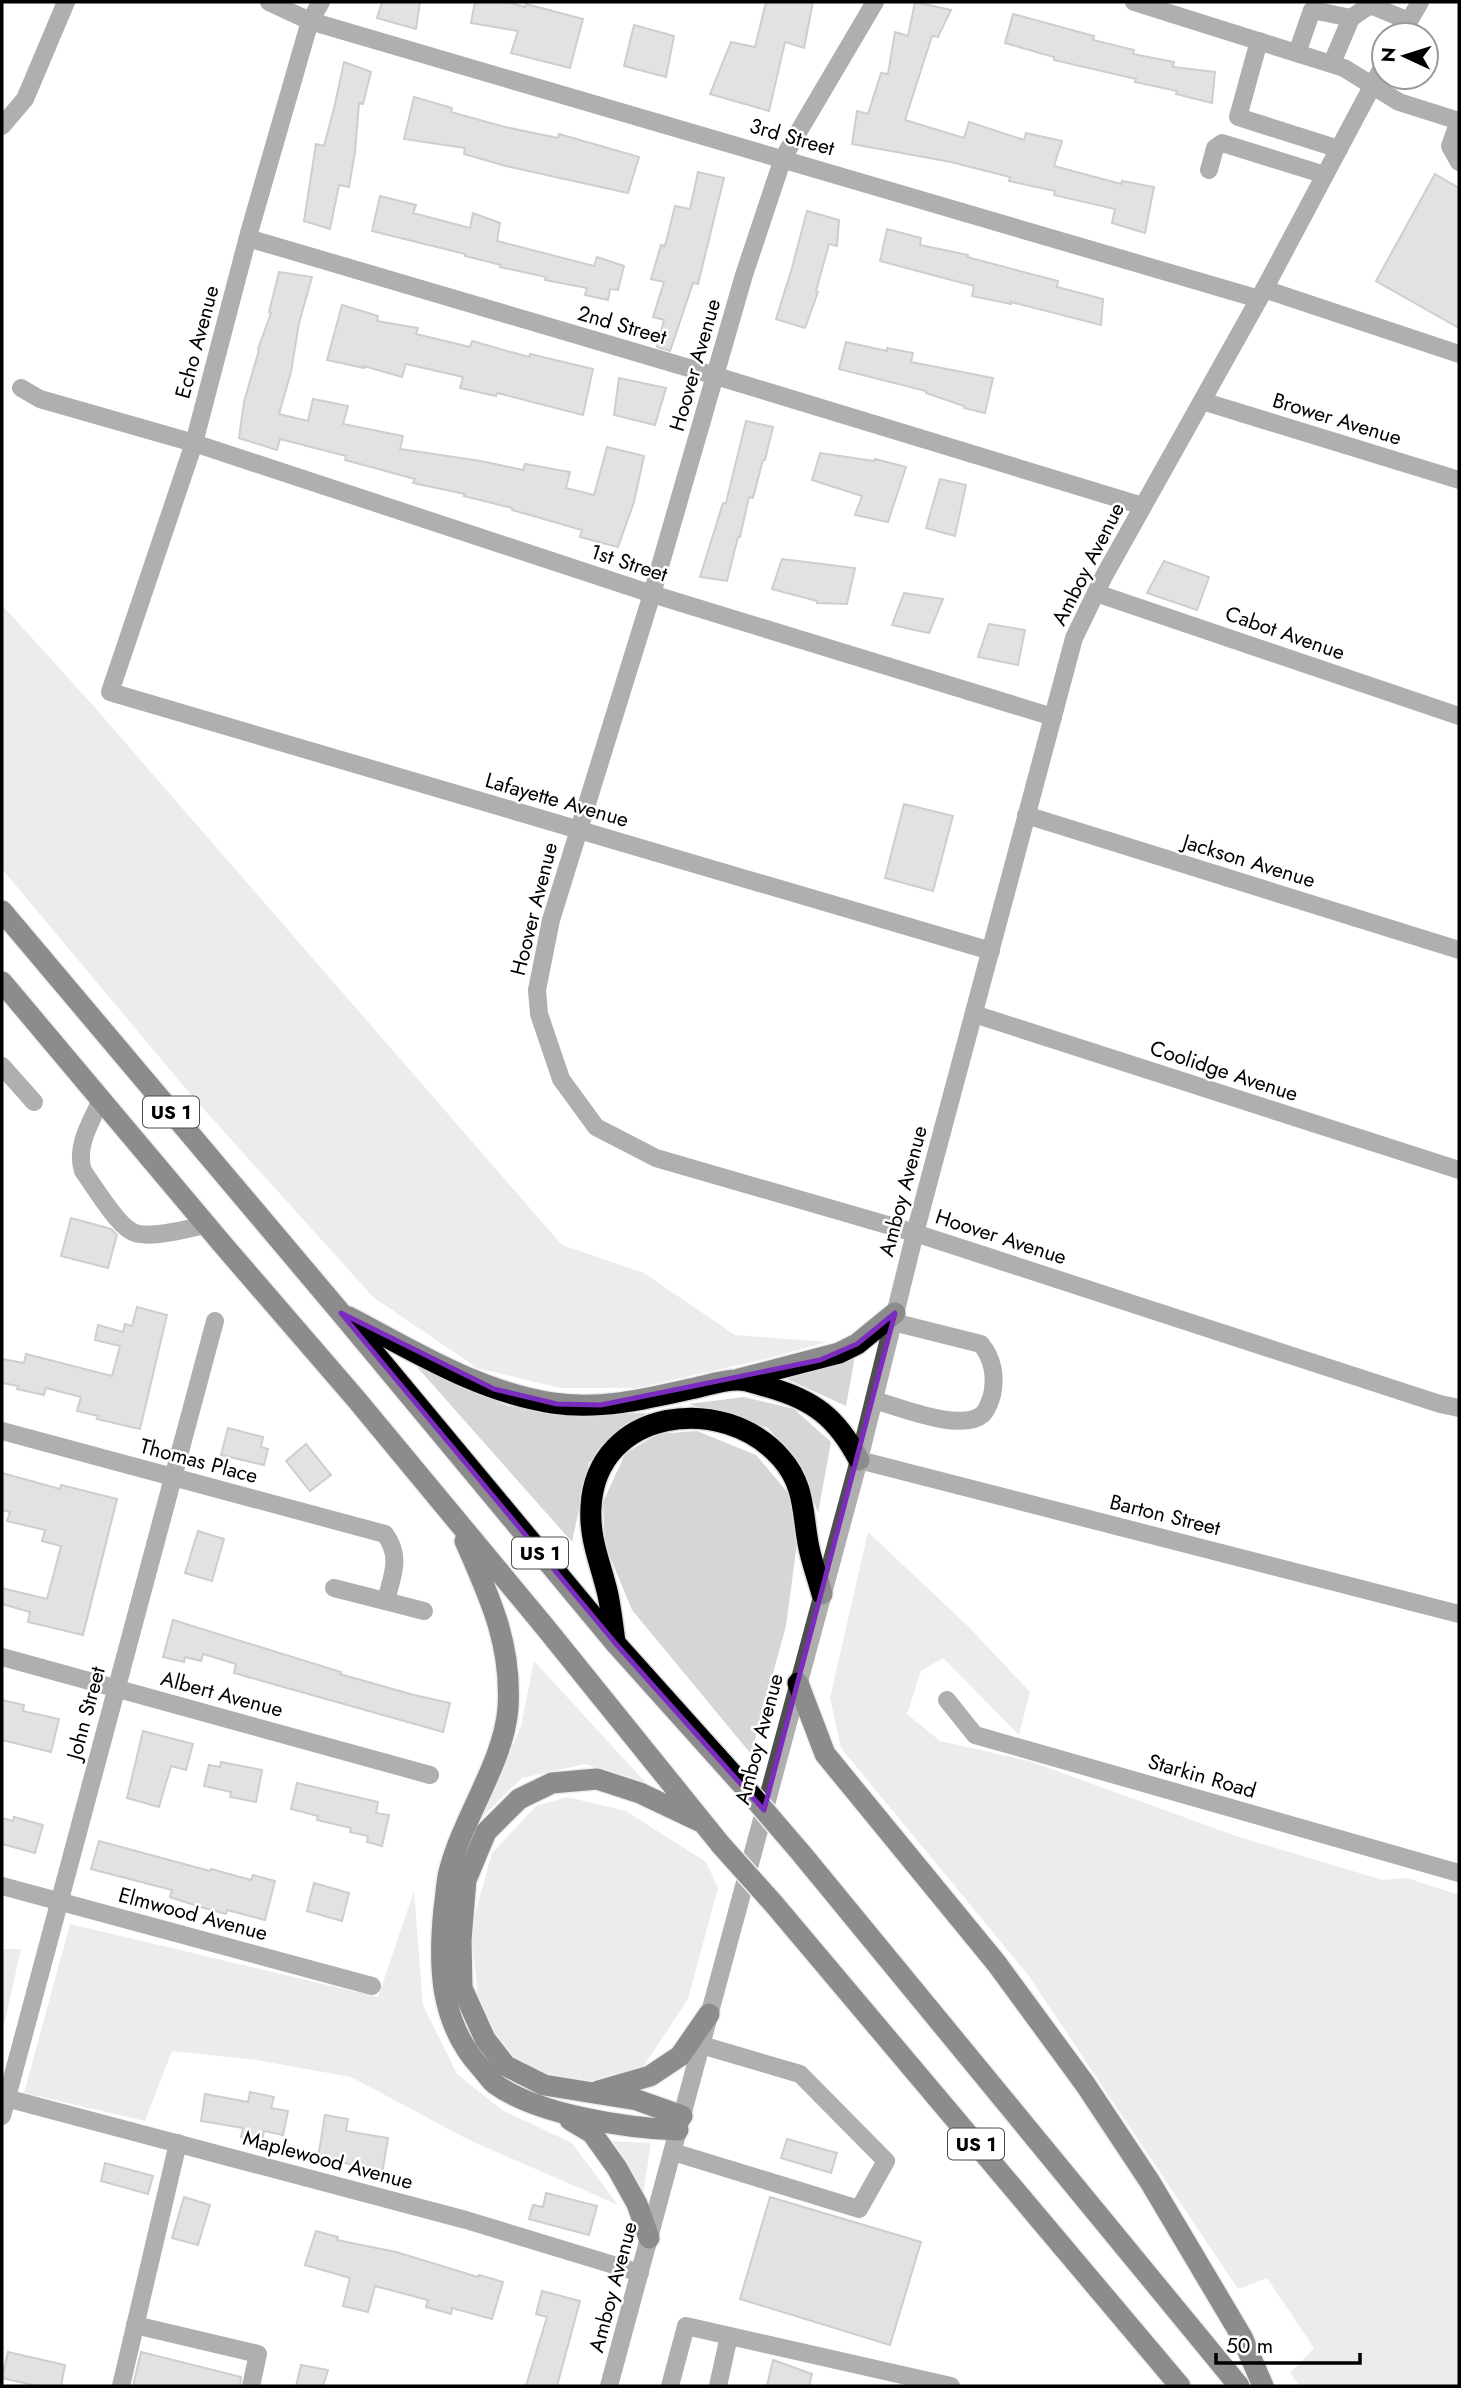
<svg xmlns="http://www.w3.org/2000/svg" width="1461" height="2388" viewBox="0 0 1461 2388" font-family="Jost,sans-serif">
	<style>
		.green { fill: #d6d6d6 }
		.building { fill: #bfbfbf; stroke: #939393; stroke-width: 2 }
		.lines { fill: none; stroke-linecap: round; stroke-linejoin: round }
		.highway-casing { stroke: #dbdbdb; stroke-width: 24 }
		.minor { stroke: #4f4f4f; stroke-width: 18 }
		.highway { stroke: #000; stroke-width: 21 }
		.highway-bridge-casing { stroke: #dbdbdb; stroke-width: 24; stroke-linecap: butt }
		.highway-bridge { stroke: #000; stroke-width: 21 }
		.marked { fill: none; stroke: #7b2cbf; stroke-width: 5; stroke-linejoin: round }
		.labels { text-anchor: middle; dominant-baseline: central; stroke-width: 5; stroke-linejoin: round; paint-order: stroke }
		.shield { fill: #fff; stroke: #4c4c4c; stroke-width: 2 }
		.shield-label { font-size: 19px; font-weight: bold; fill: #000 }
		.street-label { font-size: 21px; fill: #000; stroke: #fff }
	</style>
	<rect width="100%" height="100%" fill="#fff"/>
	<g class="green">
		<polygon points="2,605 90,702 562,1245 644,1273 735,1335 827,1342 769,1358 637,1388 560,1388 477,1368 373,1297 191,1095 2,869"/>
		<polygon points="855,1356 846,1406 785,1378"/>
		<polygon points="417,1367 508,1406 605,1414 646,1413 589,1462 572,1542"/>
		<polygon points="744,1397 794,1409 831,1442 818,1513 803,1469 768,1428 688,1404"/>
		<polygon points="697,1431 756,1455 789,1494 797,1543 786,1626 751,1754 632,1610 605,1545 603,1502 625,1454 657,1434"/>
		<polygon points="868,1532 970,1628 1030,1692 1019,1735 943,1658 921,1671 907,1714 940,1741 1029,1761 1239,1837 1383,1880 1407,1878 1459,1895 1459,2386 1300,2386 1290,2373 1314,2348 1267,2278 1238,2289 1028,1975 841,1748 830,1698"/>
		<polygon points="534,1661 646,1783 585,1764 522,1778 483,1816 521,1726"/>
		<polygon points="567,1797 626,1811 706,1862 718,1888 688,1999 641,2070 586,2085 556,2081 505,2051 478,1999 471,1928 492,1853 536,1806"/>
		<polygon points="414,1891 423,2005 457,2074 502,2110 572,2143 618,2205 469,2140 351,2077 256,2060 172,2051 145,2121 24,2093 70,1924 378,1997"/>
		<polygon points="2,1949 21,1949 2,2034"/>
		<polygon points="610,2141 651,2143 643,2194"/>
	</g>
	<g class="building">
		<polygon points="382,2 420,2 416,29 377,18"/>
		<polygon points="475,2 507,2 525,7 526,4 583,19 570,68 511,53 518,31 471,23"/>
		<polygon points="766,2 813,2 804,48 785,42 769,111 710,94 731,42 755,47"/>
		<polygon points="915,2 951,10 938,37 932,36 905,120 964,138 969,122 1024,140 1026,133 1062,141 1054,166 1121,184 1122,181 1154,187 1145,233 1112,223 1115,209 1054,195 1055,191 1009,181 1010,177 951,162 852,144 857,111 868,114 881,73 888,74 895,32 908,36"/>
		<polygon points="1013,14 1094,36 1093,40 1134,50 1133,54 1174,62 1173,67 1215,72 1212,103 1176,94 1177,91 1135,82 1136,79 1054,60 1054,57 1005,43"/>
		<polygon points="634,25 674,36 666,77 624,66"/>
		<polygon points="344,62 371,72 363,104 359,103 355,152 349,187 339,185 330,229 304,221 316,144 324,146 335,104"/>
		<polygon points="414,97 452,108 451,112 505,127 558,138 559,134 639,157 628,193 506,166 464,154 465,148 404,139"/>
		<polygon points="698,172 724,178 698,284 693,283 670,351 657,347 664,320 653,317 664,282 651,279 661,245 665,246 675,206 690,209"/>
		<polygon points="1435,174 1459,188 1459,328 1376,281"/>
		<polygon points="380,196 416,205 413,213 470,228 473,213 500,223 497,241 594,266 597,257 624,266 618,290 610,289 608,300 585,295 587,288 545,280 546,277 500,267 501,265 465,256 465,254 372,231"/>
		<polygon points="807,211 839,220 837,246 829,244 816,291 818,292 805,328 776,319 792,268"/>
		<polygon points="887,229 921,238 920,245 968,255 967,257 1058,281 1057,287 1103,299 1101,325 1011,302 1011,304 972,296 974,286 880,261"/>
		<polygon points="279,272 312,277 299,323 291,372 279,414 308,421 313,399 348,406 343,424 403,436 400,449 481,461 523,470 525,464 570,472 566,488 594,495 607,447 644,456 634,502 618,547 580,537 582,530 512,510 512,508 464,496 465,494 413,483 415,479 345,460 346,456 280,439 277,450 239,438 244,402 259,350 258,349 271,313 269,312"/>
		<polygon points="342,305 378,316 377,321 418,328 416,334 470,347 472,341 529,357 530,354 593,369 583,415 497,393 496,396 460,388 463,377 406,364 402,377 364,366 364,368 327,360"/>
		<polygon points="846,342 887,351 887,348 913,353 911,362 993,378 985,413 964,408 964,406 926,393 926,391 839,369"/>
		<polygon points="619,378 666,388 655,425 614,415"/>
		<polygon points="746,421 773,427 765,460 763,460 753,498 749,497 740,537 738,537 727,581 700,577 723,503 726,503"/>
		<polygon points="820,453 874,461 875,459 906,467 888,522 855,515 862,496 812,480"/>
		<polygon points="940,479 966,485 955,536 926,528"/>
		<polygon points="782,559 855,568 847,604 817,603 817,601 772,589"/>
		<polygon points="1164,561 1209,577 1197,610 1147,593"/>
		<polygon points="904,593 943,599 929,633 892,625"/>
		<polygon points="989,624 1025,630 1018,665 978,657"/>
		<polygon points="904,804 953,816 933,891 885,878"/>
		<polygon points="71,1218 111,1229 117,1235 108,1268 61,1256"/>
		<polygon points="137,1307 167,1315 140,1429 97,1419 98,1416 77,1411 81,1397 46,1388 44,1395 17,1389 18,1386 2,1383 2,1359 24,1363 26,1354 112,1376 120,1346 95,1340 98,1325 123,1332 125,1324 132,1326"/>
		<polygon points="228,1428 263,1437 261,1447 268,1449 264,1465 221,1455"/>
		<polygon points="306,1444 331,1475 310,1491 286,1461"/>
		<polygon points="2,1473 60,1489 61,1485 117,1499 83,1635 28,1622 30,1612 2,1604 2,1588 47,1599 61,1546 42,1541 45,1530 7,1521 10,1512 2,1510"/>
		<polygon points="198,1531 224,1539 212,1581 185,1573"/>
		<polygon points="173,1620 341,1672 340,1674 414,1695 450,1703 443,1732 234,1673 236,1664 203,1654 201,1661 185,1657 184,1662 163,1657"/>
		<polygon points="2,1700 24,1705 23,1711 59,1719 51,1752 2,1740"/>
		<polygon points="143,1731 193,1744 186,1770 171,1766 159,1807 127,1798"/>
		<polygon points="221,1762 262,1770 256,1802 230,1797 231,1792 204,1786 209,1765 220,1767"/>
		<polygon points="297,1783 378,1802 376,1813 389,1815 382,1846 367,1842 368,1836 350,1832 351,1828 317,1820 318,1816 291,1809"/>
		<polygon points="14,1817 43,1825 35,1853 2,1844 2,1818 13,1821"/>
		<polygon points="99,1841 210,1871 211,1869 251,1880 253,1875 275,1881 265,1920 227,1910 226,1914 200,1907 170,1897 172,1890 91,1869"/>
		<polygon points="314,1883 349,1893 342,1921 307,1911"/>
		<polygon points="250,2092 274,2097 271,2108 288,2111 283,2135 264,2131 262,2141 241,2137 243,2128 201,2121 205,2094 248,2102"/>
		<polygon points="325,2115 348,2119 346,2131 388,2138 382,2174 360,2170 360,2166 318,2158"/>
		<polygon points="787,2139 837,2153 831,2173 781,2158"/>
		<polygon points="105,2163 153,2176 148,2194 101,2181"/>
		<polygon points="546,2193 597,2206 589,2235 529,2219 533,2205 543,2207"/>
		<polygon points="184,2197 210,2205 198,2245 172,2238"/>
		<polygon points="770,2197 921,2242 890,2345 740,2299"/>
		<polygon points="316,2231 338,2237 337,2240 396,2252 478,2277 479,2275 503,2282 492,2319 452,2308 451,2314 426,2307 428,2300 375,2286 368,2312 343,2306 350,2278 305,2265"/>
		<polygon points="542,2291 580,2301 557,2386 526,2386 547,2317 536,2314"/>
		<polygon points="8,2352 65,2365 61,2386 37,2386 2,2378"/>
		<polygon points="141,2352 241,2377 240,2386 133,2386"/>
		<polygon points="773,2360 812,2374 809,2386 767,2386"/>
		<polygon points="301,2365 328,2370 323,2386 296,2386"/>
	</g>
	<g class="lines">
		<g class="highway-casing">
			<g id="highway">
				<polyline points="2,911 341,1313 616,1644 746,1789"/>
				<polyline points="2,982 224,1246 356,1399 545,1627 721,1845"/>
				<path d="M349,1317C414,1351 479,1392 553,1403C599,1410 646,1399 690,1389C705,1386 722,1380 737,1380C747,1379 758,1385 768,1387C814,1400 837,1418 859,1460"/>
				<polyline points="739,1379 839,1353 857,1344 895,1313"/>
				<path d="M465,1541C490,1598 512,1644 508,1708C504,1762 462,1819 449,1872C446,1884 446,1897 444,1909C438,1967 440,2023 481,2068C486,2073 490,2080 495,2084C538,2115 626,2128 678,2130"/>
				<path d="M615,1642C613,1627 611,1610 608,1595C601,1564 589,1540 591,1507C596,1408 724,1392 781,1458C806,1486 802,1515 809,1548C812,1563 818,1579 822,1594"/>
				<polyline points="798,1683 825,1754 997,1964 1085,2084 1150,2182 1242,2337 1263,2386"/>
				<polyline points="801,1853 1239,2386"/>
				<polyline points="773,1903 1180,2386"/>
				<polyline points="598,2091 650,2076 680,2056 709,2014"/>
				<polyline points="682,2116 637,2100 544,2085 506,2066 485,2039 462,1988 461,1940 466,1880 486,1832 519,1799 552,1783 597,1779 640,1793 699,1821"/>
				<polyline points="570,2120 592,2133 617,2168 637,2204 649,2238"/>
			</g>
		</g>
		<g class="minor">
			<polyline points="269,2 310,21 1259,299"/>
			<polyline points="321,2 310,21 249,233 194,443 110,692 991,951"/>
			<polyline points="875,2 783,158 744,275 652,594 551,920 537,990 539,1014 561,1079 596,1127 656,1158 915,1233 1440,1404 1459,1408"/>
			<polyline points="1134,2 1344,68 1399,102 1459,121"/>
			<polyline points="1351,18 1370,5 1409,21"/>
			<polyline points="1401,35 1420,2"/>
			<polyline points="1259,41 1238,117 1339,149"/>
			<polyline points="1297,53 1312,10 1351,18 1332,63"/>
			<polyline points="1459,121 1450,146 1459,162"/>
			<polyline points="2,126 25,99 66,2"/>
			<polyline points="1209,170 1215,148 1222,143 1325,175"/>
			<polyline points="248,238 716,376 1143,506"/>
			<polyline points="1264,289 1459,354"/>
			<polyline points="21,388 40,399 194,443 652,594 1053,717"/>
			<polyline points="1202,401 1459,480"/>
			<polyline points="1096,593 1459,716"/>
			<polyline points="1026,815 1459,950"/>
			<polyline points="974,1014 1459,1170"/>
			<polyline points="2,1066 34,1102"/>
			<path d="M101,1100C91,1122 75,1146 83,1171C94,1186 116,1223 131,1231C146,1241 189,1228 206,1225"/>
			<path d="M874,1400C899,1407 962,1433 983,1414C988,1409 990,1401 992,1395C996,1376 993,1359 981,1344L893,1322"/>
			<path d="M2,1431L385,1534C402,1558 392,1575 386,1601"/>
			<polyline points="859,1460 1459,1614"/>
			<polyline points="334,1588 424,1611"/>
			<polyline points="2,1657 430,1775"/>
			<polyline points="947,1700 975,1735 1459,1873"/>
			<polyline points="2,1886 372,1986"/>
			<polyline points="2,2097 466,2220 640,2273"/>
			<polyline points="2,2116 215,1321"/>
			<polyline points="673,2152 859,2209 886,2161 800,2074 691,2042"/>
			<polyline points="135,2325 258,2354 251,2386"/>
			<polyline points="121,2386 178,2143"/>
			<polyline points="609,2386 859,1460 915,1233 1074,638 1104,576 1259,299 1384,64"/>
			<polyline points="670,2386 686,2326 951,2386"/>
			<polyline points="718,2386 729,2336"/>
		</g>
		<use href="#highway" class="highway"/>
		<g class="highway-bridge-casing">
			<g id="highway-bridge">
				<polyline points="746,1789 801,1853"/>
				<polyline points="721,1845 773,1903"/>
			</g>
		</g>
		<use href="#highway-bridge" class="highway-bridge"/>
	</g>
	<path d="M0 0H1461V2388H0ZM341,1313L494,1389L557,1404L601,1405L820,1360L857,1344L895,1313L764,1810L616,1644Z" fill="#fff" fill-opacity=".55" fill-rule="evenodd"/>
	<path class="marked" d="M341,1313L494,1389L557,1404L601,1405L820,1360L857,1344L895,1313L764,1810L616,1644Z"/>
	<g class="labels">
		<g class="shield">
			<rect x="143" y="1096.5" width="56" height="31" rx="5"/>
			<rect x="512" y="1537.5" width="56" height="31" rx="5"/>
			<rect x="948" y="2128.5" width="56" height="31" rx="5"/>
		</g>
		<g class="shield-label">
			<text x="171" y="1112">US 1</text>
			<text x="540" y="1553">US 1</text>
			<text x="976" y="2144">US 1</text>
		</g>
		<g class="street-label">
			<text transform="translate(792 137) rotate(16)">3rd Street</text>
			<text transform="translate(622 325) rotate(16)">2nd Street</text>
			<text transform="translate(197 342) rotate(-75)">Echo Avenue</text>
			<text transform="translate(695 365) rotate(-74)">Hoover Avenue</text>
			<text transform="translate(1337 419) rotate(17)">Brower Avenue</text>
			<text transform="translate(629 563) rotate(18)">1st Street</text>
			<text transform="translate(1088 564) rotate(-63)">Amboy Avenue</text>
			<text transform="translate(1285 633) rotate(19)">Cabot Avenue</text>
			<text transform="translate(557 800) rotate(16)">Lafayette Avenue</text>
			<text transform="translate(1249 861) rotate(17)">Jackson Avenue</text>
			<text transform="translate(534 909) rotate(-76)">Hoover Avenue</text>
			<text transform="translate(1224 1071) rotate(18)">Coolidge Avenue</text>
			<text transform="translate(903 1191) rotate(-75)">Amboy Avenue</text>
			<text transform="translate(1001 1237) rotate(18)">Hoover Avenue</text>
			<text transform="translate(199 1461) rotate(15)">Thomas Place</text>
			<text transform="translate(1165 1515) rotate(14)">Barton Street</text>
			<text transform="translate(222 1694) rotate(15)">Albert Avenue</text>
			<text transform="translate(86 1713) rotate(-75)">John Street</text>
			<text transform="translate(759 1739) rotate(-75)">Amboy Avenue</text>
			<text transform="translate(1202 1776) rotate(16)">Starkin Road</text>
			<text transform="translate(193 1914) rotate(15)">Elmwood Avenue</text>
			<text transform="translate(328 2160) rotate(15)">Maplewood Avenue</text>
			<text transform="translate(613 2287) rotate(-75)">Amboy Avenue</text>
		</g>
	</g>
	<rect width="1461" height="2388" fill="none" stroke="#000000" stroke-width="7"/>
	<g transform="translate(1405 56) rotate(274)"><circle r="33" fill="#ffffff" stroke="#999999" stroke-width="2"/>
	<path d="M0-5L12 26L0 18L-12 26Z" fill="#000000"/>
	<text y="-10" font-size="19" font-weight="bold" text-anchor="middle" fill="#000000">N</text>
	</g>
	<path d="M1216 2353v10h144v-10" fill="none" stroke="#000000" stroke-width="3.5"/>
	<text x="1226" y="2353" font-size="21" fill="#000000" stroke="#ffffff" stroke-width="5" paint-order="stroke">50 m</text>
</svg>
